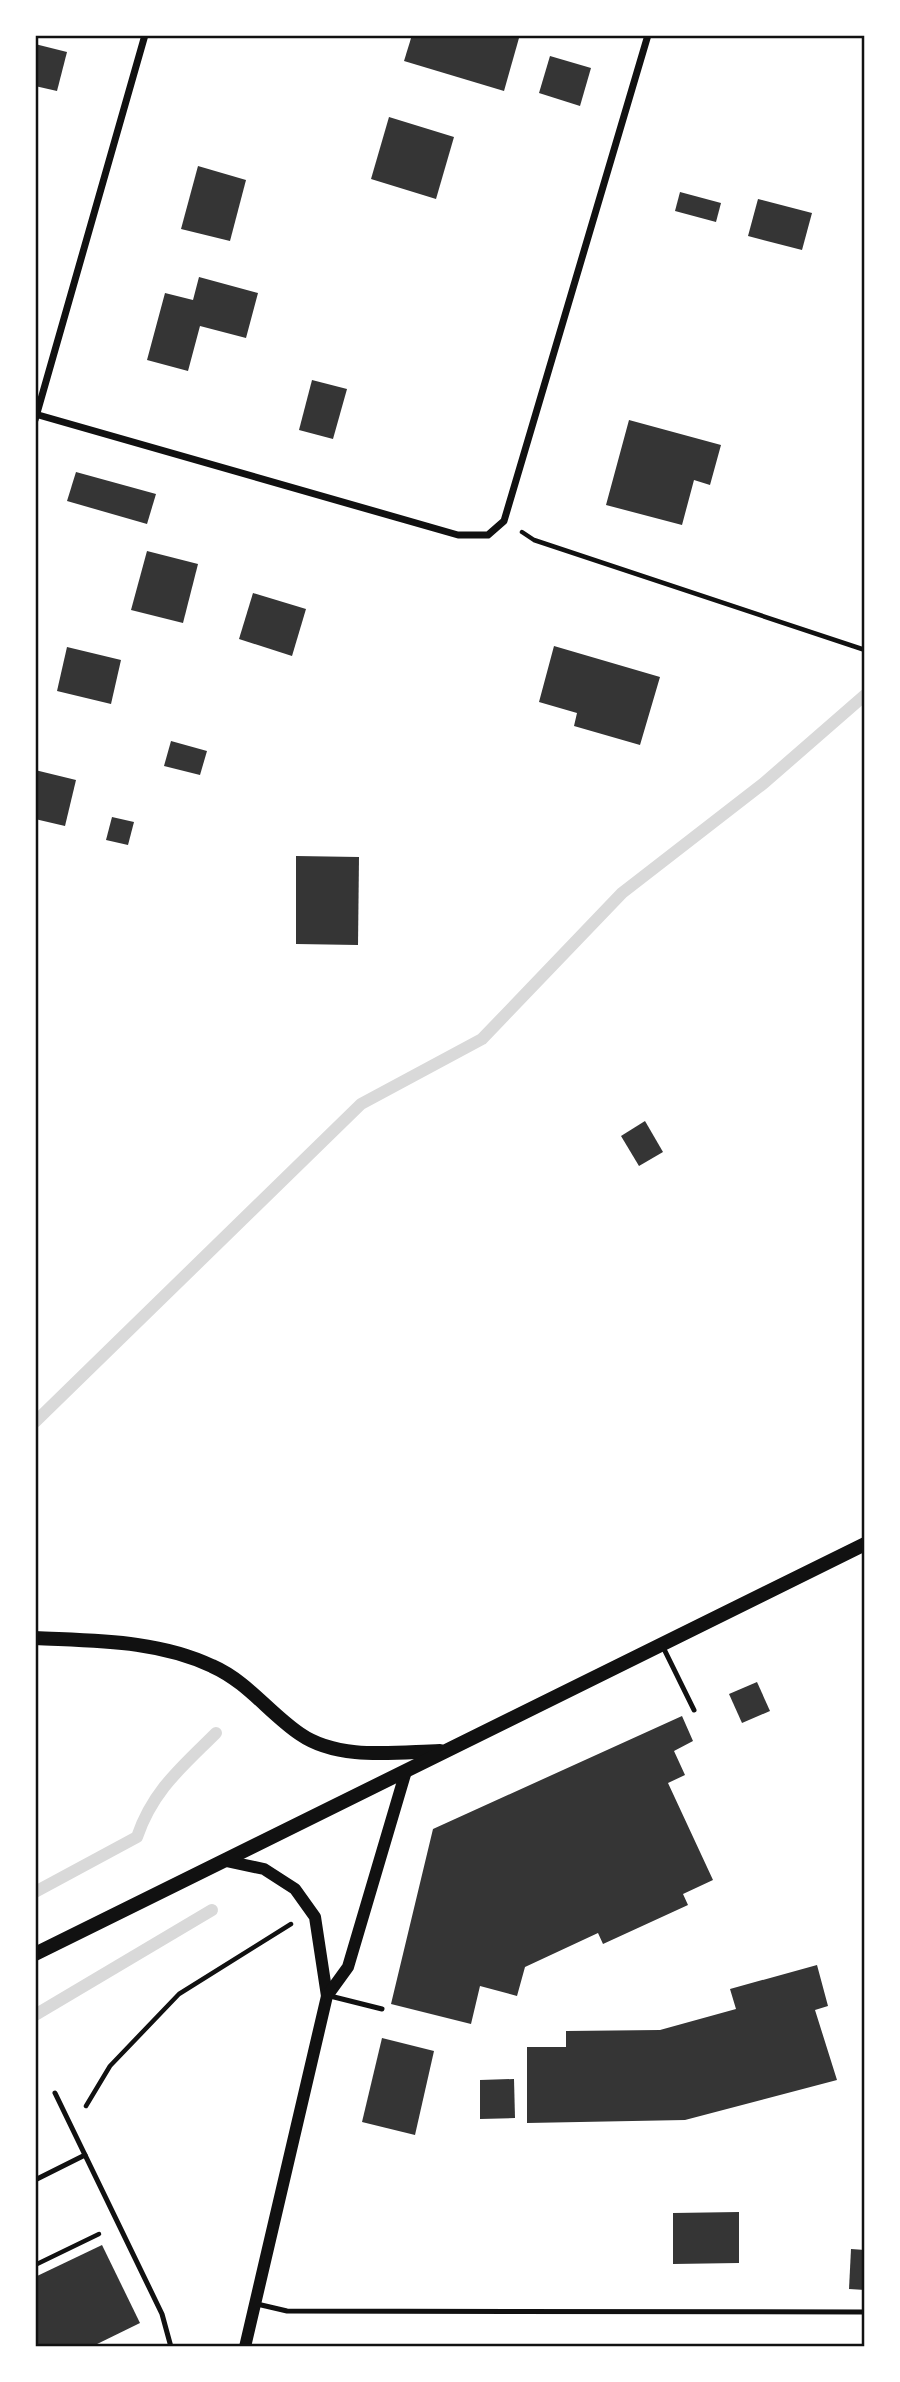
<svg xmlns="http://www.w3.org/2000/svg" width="900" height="2382" viewBox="0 0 900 2382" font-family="Inter,sans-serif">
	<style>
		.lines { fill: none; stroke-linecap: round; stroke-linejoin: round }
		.stream { stroke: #d9d9d9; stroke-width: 12 }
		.building { fill: #353535 }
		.path { stroke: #111; stroke-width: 4.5 }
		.service { stroke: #111; stroke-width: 5 }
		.minor { stroke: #111; stroke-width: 7 }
		.tertiary { stroke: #111; stroke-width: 12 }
		.secondary { stroke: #111; stroke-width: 14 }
		.neatline { fill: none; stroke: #111; stroke-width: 2.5 }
	</style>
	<rect width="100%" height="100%" fill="#fff"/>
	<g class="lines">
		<g class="stream">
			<polyline points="35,1422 361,1104 482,1039 622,893 764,783 865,695"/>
			<path d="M35,1892L137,1837C153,1790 182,1767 216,1733"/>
			<polyline points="35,2015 212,1910"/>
		</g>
	</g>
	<g class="building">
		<polygon points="412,35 511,35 519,38 504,91 404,61"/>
		<polygon points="35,44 67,52 57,91 35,86"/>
		<polygon points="550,56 591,68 580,106 539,93"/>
		<polygon points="389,117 454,137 436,199 371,179"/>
		<polygon points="198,166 246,180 230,241 181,229"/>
		<polygon points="680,192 721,203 716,222 675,211"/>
		<polygon points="758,199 812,213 802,250 748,236"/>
		<polygon points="199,277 258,293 246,338 200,326 188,371 147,360 165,293 193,300"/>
		<polygon points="312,380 347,389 333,439 299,430"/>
		<polygon points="629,420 721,445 710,485 694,480 682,525 606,505"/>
		<polygon points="76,472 156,494 147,524 67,501"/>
		<polygon points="147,551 198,564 183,623 131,610"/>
		<polygon points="253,593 306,609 292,656 239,639"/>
		<polygon points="554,646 660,677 640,745 574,726 577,713 539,702"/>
		<polygon points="67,647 121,660 111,704 57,691"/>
		<polygon points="171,741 207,751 200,775 164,766"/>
		<polygon points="35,770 76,780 65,826 35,819"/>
		<polygon points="112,817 134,822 128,845 106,840"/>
		<polygon points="296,856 359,857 358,945 296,944"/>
		<polygon points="645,1121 663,1152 639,1166 621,1136"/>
		<polygon points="757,1682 770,1711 742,1723 729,1694"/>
		<polygon points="682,1716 693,1741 674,1751 685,1775 668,1783 713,1880 683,1894 688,1905 603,1944 598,1933 525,1967 517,1996 480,1986 471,2024 391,2004 433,1829"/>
		<polygon points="817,1965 828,2006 815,2010 837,2080 685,2120 527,2123 527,2047 566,2047 566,2031 660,2030 736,2009 730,1989"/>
		<polygon points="382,2038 434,2051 415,2135 362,2122"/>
		<polygon points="514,2079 515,2118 480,2119 480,2080"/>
		<polygon points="739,2212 739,2263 673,2264 673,2213"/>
		<polygon points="102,2245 140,2323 91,2347 35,2347 35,2277"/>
		<polygon points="851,2249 865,2250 865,2290 849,2289"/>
	</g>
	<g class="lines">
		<g class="path">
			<polyline points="522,532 534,540 865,650"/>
			<polyline points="86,2106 110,2066 179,1994 291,1924"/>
			<polyline points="35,2265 99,2234"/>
		</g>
		<g class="service">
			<polyline points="663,1647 694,1710"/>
			<polyline points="330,1996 382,2009"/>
			<polyline points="55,2093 162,2314 171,2347"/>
			<polyline points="35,2180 85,2155"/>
			<polyline points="257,2304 287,2311 865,2312"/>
		</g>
		<g class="minor">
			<polyline points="35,414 458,535 488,535 504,521 648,35"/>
			<polyline points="35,420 145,35"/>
		</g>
		<g class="tertiary">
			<polyline points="226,1861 264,1869 295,1889 315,1917 327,1996"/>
			<polyline points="245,2347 327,1996 348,1967 406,1771"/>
		</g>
		<g class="secondary">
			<path d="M35,1638C95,1641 157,1640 212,1666C248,1682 269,1713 300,1734C339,1761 396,1752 440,1751"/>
			<polyline points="35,1954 865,1544"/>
		</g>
	</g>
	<rect width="900" height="2382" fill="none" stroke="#ffffff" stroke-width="74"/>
	<rect x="37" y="37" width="826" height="2308" class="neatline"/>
</svg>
